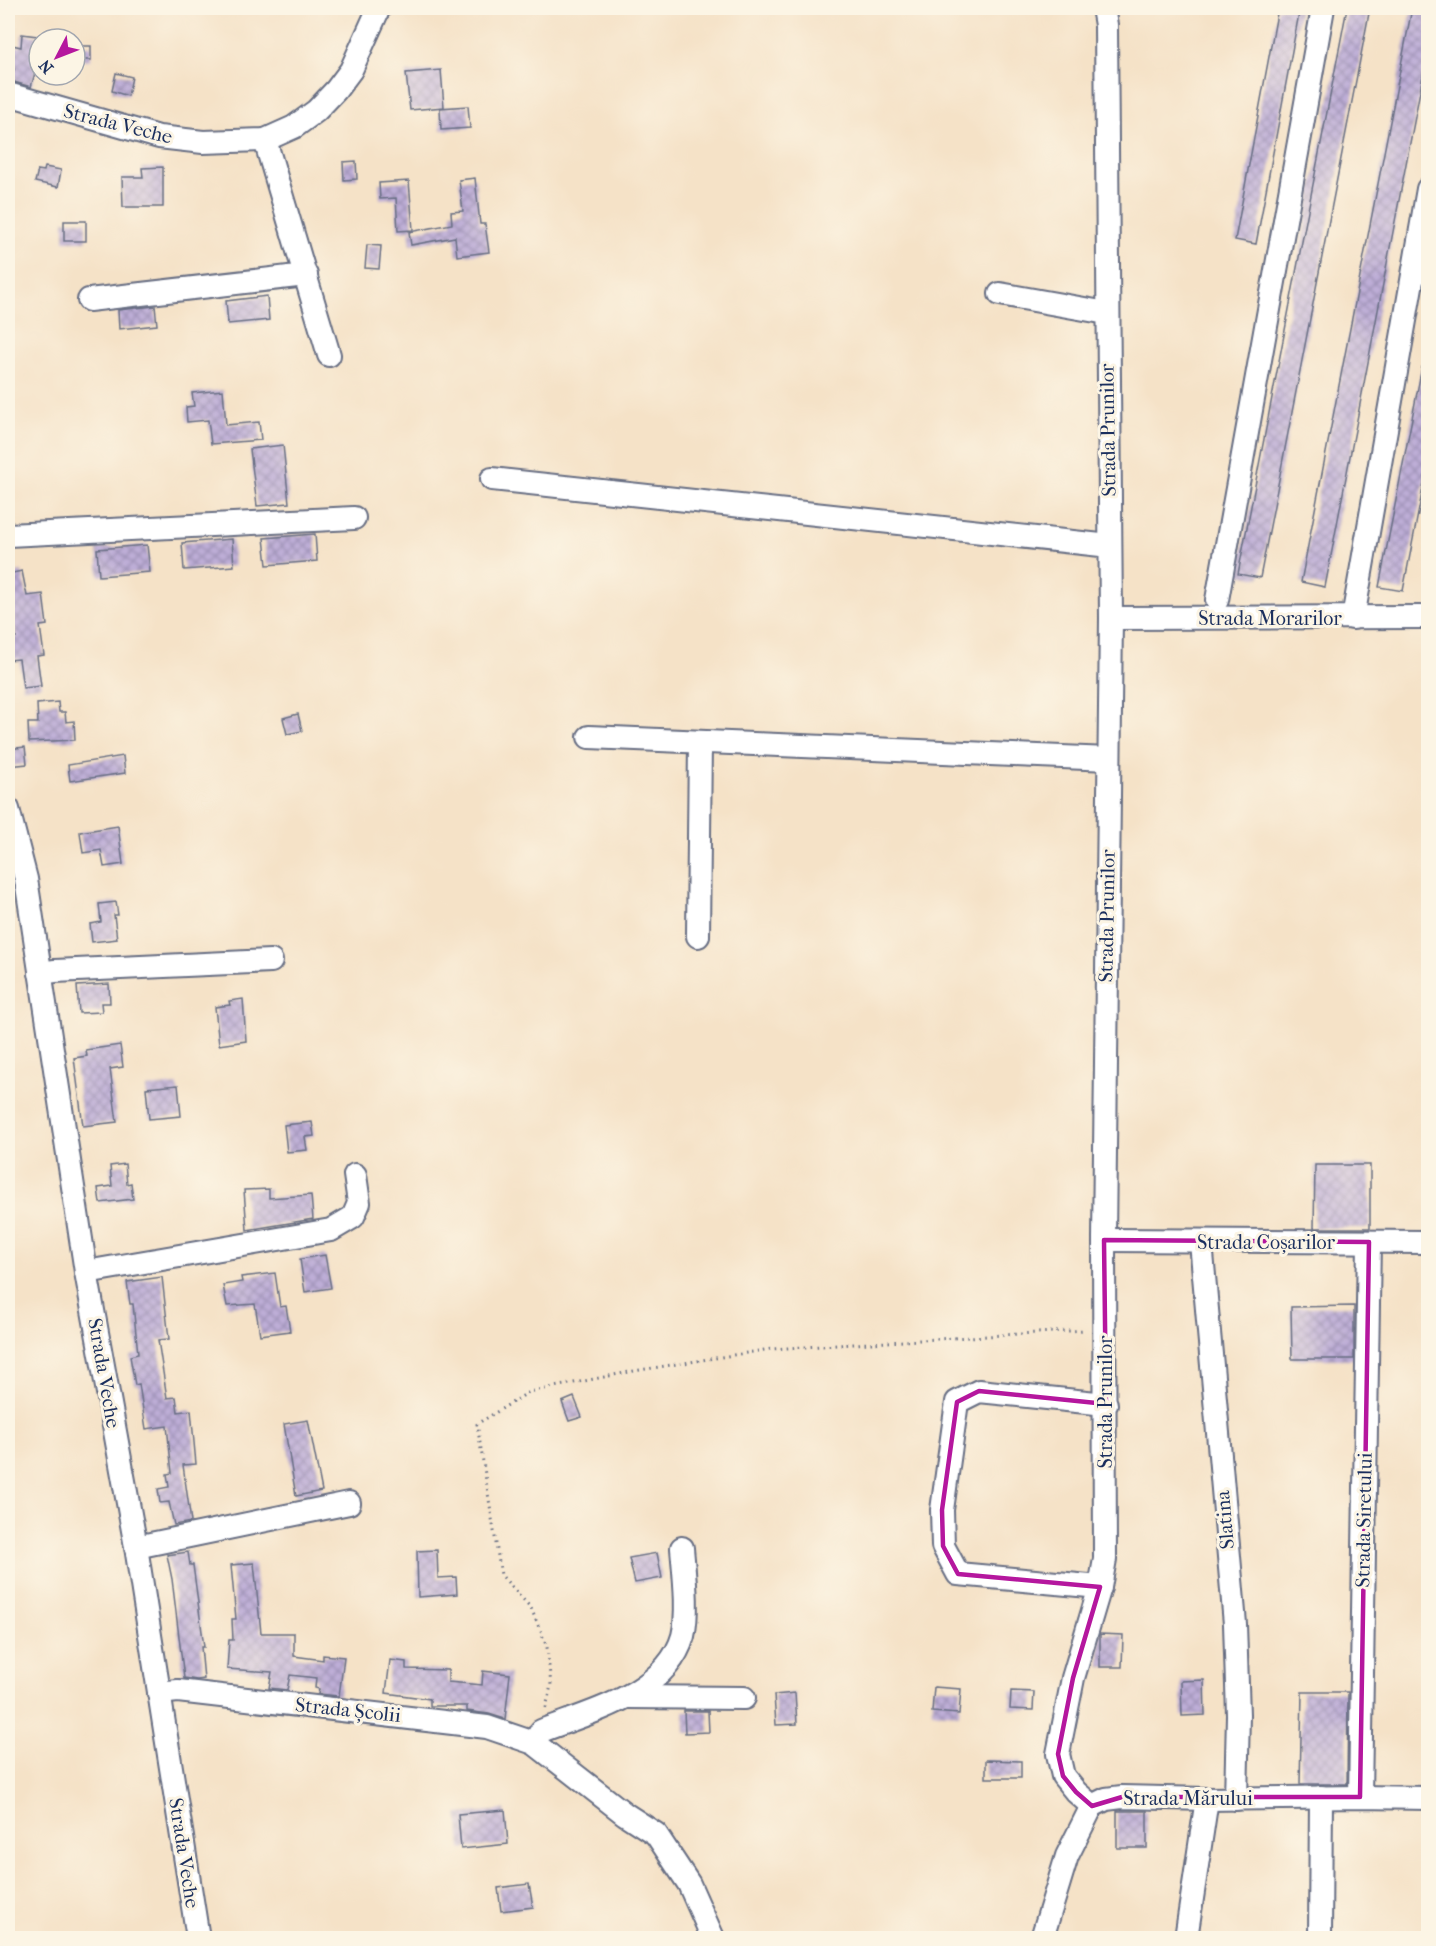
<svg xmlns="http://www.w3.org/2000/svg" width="1436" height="1946" viewBox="0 0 1436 1946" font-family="'IM FELL French Canon',serif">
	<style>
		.building { fill: url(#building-cross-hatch) }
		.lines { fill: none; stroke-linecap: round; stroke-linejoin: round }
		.minor-casing { stroke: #676e83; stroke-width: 26 }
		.path { stroke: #676e83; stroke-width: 3; stroke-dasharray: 1.5 4.5; stroke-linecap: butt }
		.minor { stroke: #fff; stroke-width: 22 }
		.marked { fill: none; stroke: #b5179e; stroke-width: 4.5; stroke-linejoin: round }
		.labels { text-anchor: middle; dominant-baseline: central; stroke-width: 6; stroke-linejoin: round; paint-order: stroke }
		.street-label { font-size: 20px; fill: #1b2f5e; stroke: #fcf5e5 }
	</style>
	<defs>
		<pattern id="building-cross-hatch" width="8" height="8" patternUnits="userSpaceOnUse" patternTransform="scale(1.5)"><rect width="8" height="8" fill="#beaed7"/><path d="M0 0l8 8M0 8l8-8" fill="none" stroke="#9a8eb2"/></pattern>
	</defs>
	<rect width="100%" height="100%" fill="#fcf5e5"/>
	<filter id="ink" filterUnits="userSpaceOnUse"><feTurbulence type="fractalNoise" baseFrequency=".0167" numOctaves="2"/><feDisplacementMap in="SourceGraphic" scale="12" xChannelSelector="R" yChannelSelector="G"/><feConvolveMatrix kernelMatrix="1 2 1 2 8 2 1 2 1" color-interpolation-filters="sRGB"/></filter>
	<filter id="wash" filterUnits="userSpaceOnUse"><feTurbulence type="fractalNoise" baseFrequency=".008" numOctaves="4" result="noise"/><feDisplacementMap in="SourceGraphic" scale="24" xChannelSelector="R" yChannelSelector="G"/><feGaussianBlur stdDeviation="1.35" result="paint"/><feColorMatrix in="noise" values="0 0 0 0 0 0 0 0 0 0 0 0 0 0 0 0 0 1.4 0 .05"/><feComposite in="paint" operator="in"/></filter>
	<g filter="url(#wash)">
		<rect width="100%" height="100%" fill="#f5e2c7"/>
		<g id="blocks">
			<g class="building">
				<polygon points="1278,8 1300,8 1256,244 1235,240"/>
				<polygon points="1347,8 1370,8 1260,578 1238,574"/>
				<polygon points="1412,8 1428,8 1428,49 1325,587 1301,582"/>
				<polygon points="22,34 37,36 33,66 37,66 31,87 11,81 14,69 8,68 8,44 21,47"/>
				<rect x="75" y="46" width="16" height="14"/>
				<polygon points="441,70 444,107 410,110 406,73"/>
				<polygon points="116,73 132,77 128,96 112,91"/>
				<polygon points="468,106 470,128 441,130 440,108"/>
				<polygon points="356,161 357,179 344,180 343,162"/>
				<polygon points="45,167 61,170 58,187 35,182 38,170 44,171"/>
				<polygon points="163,167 163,207 123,207 122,177 143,177 142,168"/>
				<polygon points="475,178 480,224 485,224 489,252 457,256 455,237 411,245 409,232 452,224 451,212 463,211 459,180"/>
				<polygon points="409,181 413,230 398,231 396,198 380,199 379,183"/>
				<rect x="64" y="221" width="22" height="20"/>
				<polygon points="367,245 381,246 379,269 365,268"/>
				<polygon points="267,296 269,320 228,324 226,301"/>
				<polygon points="155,306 157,325 119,329 118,310"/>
				<polygon points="1422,367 1428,368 1428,462 1403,591 1379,587"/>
				<polygon points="223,390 226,425 259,422 261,440 211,444 208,420 187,422 186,407 194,406 192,393"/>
				<polygon points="283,445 289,503 257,506 250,449"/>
				<polygon points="315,534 317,561 267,565 264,538"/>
				<polygon points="232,539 234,566 184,570 182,543"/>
				<polygon points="147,545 150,572 99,576 97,549"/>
				<polygon points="22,571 27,596 43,594 47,625 40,626 44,655 37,656 41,686 23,688 19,659 8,660 8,638 16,637 10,592 8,593 8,574"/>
				<polygon points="58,702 59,712 65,712 66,722 74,721 75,740 29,742 28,723 38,723 37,704"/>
				<polygon points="298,714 302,731 287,734 283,718"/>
				<polygon points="25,747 27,764 9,766 8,749"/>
				<polygon points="123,756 125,773 70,781 68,765"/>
				<polygon points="118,826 123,864 104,867 101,850 83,853 80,832"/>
				<polygon points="116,902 118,915 114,915 117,939 92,942 90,924 101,922 99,904"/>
				<polygon points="109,984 110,1003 101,1003 102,1012 79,1013 77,986"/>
				<polygon points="243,999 246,1041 219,1045 215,1007 230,1005 229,1001"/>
				<polygon points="120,1045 123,1067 110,1069 117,1122 83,1126 74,1058 87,1056 86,1050"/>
				<polygon points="178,1085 181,1116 149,1119 146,1088"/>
				<polygon points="312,1122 314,1136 305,1137 307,1150 287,1152 284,1125"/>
				<polygon points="125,1164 127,1184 131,1183 133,1199 100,1203 98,1188 112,1186 110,1166"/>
				<polygon points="1315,1165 1370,1165 1370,1228 1314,1228"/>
				<polygon points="269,1189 269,1198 311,1195 313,1219 247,1230 244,1190"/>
				<polygon points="325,1255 331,1288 305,1292 300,1259"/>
				<polygon points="275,1273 280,1307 286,1306 290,1331 260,1335 255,1304 227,1306 223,1285 242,1282 241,1277"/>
				<polygon points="162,1277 169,1339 158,1340 167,1398 176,1397 178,1412 191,1410 196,1464 183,1465 191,1522 174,1525 169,1502 160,1503 158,1489 169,1487 167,1474 172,1473 167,1426 146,1429 139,1384 135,1385 130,1356 138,1354 133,1304 130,1304 127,1282"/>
				<polygon points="1354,1306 1354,1359 1292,1359 1291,1307"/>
				<polygon points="574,1397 582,1417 569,1421 562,1402"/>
				<polygon points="308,1420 322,1491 296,1496 284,1424"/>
				<polygon points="437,1550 438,1578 456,1577 457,1594 418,1597 417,1551"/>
				<polygon points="188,1552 190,1565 193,1565 204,1647 201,1647 204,1679 197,1680 184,1678 172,1579 167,1555"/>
				<polygon points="657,1553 662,1578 635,1583 629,1558"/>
				<polygon points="254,1563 261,1633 294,1633 294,1656 323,1660 323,1655 344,1657 339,1696 318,1694 319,1689 315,1688 316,1678 290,1675 287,1690 269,1688 272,1672 227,1669 229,1640 233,1640 232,1619 236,1619 231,1565"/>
				<polygon points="1100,1634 1123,1635 1122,1667 1100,1667"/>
				<polygon points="390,1660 406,1662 406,1669 448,1670 448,1682 482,1685 483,1671 510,1674 505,1719 489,1714 467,1711 467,1706 430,1706 430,1699 386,1693"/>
				<polygon points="1204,1680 1205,1715 1182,1716 1181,1681"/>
				<polygon points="934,1687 961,1689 959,1714 932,1712"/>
				<polygon points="1011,1691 1034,1692 1033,1710 1010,1709"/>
				<polygon points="1302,1692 1348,1692 1347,1784 1300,1784"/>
				<polygon points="795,1693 797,1724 776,1725 774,1695"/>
				<polygon points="684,1711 708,1711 709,1732 685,1733"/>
				<polygon points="986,1760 1021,1761 1021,1778 986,1778"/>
				<polygon points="505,1810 508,1844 461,1849 458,1814"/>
				<rect x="1117" y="1811" width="30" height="37"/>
				<polygon points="529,1884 533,1907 501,1911 498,1888"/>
			</g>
		</g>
	</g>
	<g filter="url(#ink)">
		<use href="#blocks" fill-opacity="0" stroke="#676e83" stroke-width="1.5"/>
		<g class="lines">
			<g class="minor-casing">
				<g id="minor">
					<polyline points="8,94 159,137 203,142 265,140 294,127 316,111 336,90 351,70 379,8"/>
					<polyline points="265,140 329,355"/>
					<polyline points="1000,294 1107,313"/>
					<polyline points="89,300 306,275"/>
					<polyline points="492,479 1110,546"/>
					<polyline points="8,535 354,518"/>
					<polyline points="1217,600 1323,8"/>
					<polyline points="1111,618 1428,617"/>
					<polyline points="1353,618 1428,189"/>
					<polyline points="589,737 1109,759"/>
					<polyline points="8,809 26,879 86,1272 136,1547 198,1938"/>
					<polyline points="698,936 700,742"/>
					<polyline points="40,973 55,971 271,961"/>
					<polyline points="1104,1240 1428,1242"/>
					<polyline points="1201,1242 1235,1624 1238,1715 1236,1799"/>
					<polyline points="86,1272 331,1230 353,1217 359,1203 355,1175"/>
					<polyline points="136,1547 349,1503"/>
					<polyline points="1100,1587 958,1574 943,1546 942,1510 957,1402 979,1391 1106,1404"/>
					<polyline points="159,1693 178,1691 487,1727 534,1743 625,1814 656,1834 689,1884 713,1938"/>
					<polyline points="629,1697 744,1698"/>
					<path d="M534,1743L541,1731C590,1712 667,1693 683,1636C689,1611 684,1573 682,1548"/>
					<polyline points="1360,1797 1369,1242"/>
					<polyline points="1092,1806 1076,1792 1063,1776 1058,1754 1073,1678 1100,1587 1105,1559 1104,1240 1111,618 1106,25 1103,8"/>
					<polyline points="1042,1938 1067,1856 1092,1806 1106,1799 1122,1797 1207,1799 1360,1797 1428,1798"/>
					<polyline points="1186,1938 1207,1799"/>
					<polyline points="1320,1938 1321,1797"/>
				</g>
			</g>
			<polyline class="path" points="546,1708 551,1685 547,1647 531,1608 501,1575 477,1424 529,1392 634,1371 771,1349 1086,1330"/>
			<use href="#minor" class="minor"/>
		</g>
	</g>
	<path class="marked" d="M1104,1240L1369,1242L1360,1797H1122L1092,1806L1076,1792L1063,1776L1058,1754L1073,1678L1100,1587L958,1574L943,1546L942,1510L957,1402L979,1391L1106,1404Z"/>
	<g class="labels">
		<g class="street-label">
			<text transform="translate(118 124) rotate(14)">Strada Veche</text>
			<text transform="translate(1108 430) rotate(-91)">Strada Prunilor</text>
			<text x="1270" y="618">Strada Morarilor</text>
			<text transform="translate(1107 916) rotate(-89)">Strada Prunilor</text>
			<text x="1266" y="1242">Strada Coșarilor</text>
			<text transform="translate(104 1373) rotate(80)">Strada Veche</text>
			<text transform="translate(1105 1402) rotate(-90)">Strada Prunilor</text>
			<text transform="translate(1225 1520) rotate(-95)">Slatina</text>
			<text transform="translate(1364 1520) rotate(-89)">Strada Siretului</text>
			<text transform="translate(348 1710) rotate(6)">Strada Școlii</text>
			<text x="1188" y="1798">Strada Mărului</text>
			<text transform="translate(184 1853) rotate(81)">Strada Veche</text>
		</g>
	</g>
	<rect width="1436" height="1946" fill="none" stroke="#fcf5e5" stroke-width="30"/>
	<g transform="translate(57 57) rotate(228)"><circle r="28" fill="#fcf5e5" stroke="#a2a6af" stroke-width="1.5"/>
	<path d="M0-4.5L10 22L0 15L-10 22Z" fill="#b5179e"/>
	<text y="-9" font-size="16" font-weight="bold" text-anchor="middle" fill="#1b2f5e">N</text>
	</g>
</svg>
